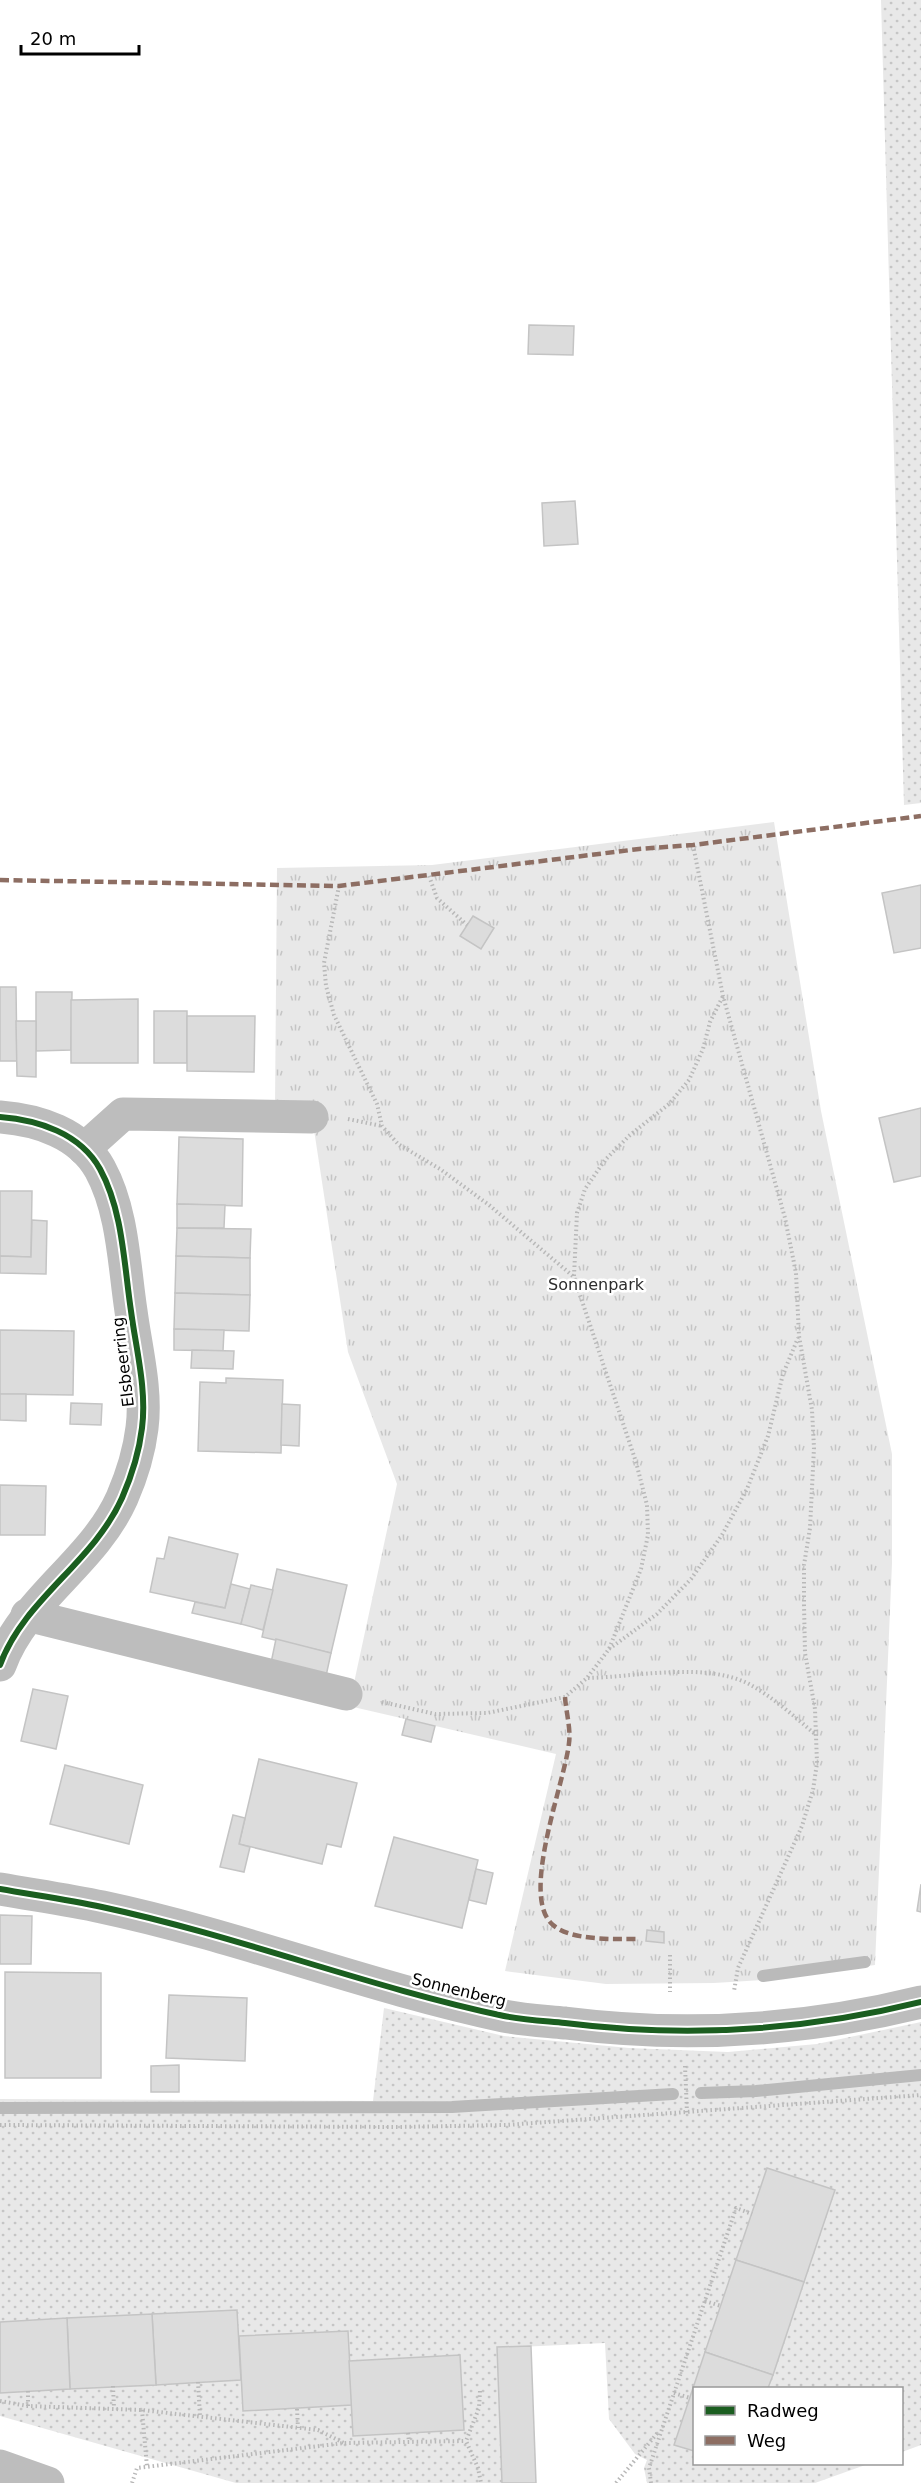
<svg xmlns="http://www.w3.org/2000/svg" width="921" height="2483" viewBox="0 0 921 2483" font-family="'DejaVu Sans',sans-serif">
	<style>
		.grass { fill: url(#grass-dots) }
		.park { fill: url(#park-tufts) }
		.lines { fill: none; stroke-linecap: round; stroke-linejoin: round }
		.stream { stroke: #bababa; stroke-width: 12 }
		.building { fill: #dcdcdc; stroke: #c4c4c4; stroke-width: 1.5 }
		.path { stroke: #b8b8b8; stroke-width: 4; stroke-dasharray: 1.5 3; stroke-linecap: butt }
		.minor { stroke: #bdbdbd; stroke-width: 33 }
		.quiet { stroke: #8d6e63; stroke-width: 4.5; stroke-dasharray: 9 4.5; stroke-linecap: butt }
		.cycleway-casing { stroke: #fff; stroke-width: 10 }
		.cycleway { stroke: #1b5e20; stroke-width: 6 }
		.labels { text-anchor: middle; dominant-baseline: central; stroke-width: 5; stroke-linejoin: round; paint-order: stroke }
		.park-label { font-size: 16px; fill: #2d2d2d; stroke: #fff }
		.street-label { font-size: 16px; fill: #000; stroke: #fff }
	</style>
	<defs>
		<pattern id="grass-dots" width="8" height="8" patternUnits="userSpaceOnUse" patternTransform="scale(1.5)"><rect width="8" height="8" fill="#e8e8e8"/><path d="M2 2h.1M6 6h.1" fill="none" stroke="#c5c5c5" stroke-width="1.8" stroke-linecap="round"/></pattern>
		<pattern id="park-tufts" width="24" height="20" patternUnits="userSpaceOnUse" patternTransform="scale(1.5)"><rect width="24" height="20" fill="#e8e8e8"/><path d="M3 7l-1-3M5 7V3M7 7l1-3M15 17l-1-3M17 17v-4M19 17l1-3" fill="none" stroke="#c5c5c5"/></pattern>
	</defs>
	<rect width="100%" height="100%" fill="#fff"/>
	<g class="grass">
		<polygon points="881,0 921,0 921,803 904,805"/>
		<polygon points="384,2008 504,2036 629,2048 728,2052 817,2044 921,2022 921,2445 902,2452 902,2388 694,2388 694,2464 868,2464 815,2483 647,2483 644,2468 647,2460 635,2454 609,2419 605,2343 497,2348 502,2483 236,2483 0,2416 0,2099 373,2101"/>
	</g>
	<polygon class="park" points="774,822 821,1111 892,1454 892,1563 875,1965 763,1980 714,1983 606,1984 505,1971 556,1754 349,1706 397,1484 348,1352 311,1110 275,1106 277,868 432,865"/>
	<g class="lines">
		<g class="stream">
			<polyline points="763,1976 865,1962"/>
			<polyline points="701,2093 756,2091 921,2075"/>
			<polyline points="0,2108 452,2107 673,2094"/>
		</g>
	</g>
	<g class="building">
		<polygon points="529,325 574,326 573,355 528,354"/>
		<polygon points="575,501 578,544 544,546 542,503"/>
		<polygon points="921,885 921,948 894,953 882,893"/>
		<polygon points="473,916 494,928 481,949 460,936"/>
		<polygon points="0,987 16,987 17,1061 0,1061"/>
		<polygon points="36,992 72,992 71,1050 36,1051"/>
		<polygon points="138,999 138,1063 71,1063 71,1000"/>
		<rect x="154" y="1011" width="33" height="52"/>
		<polygon points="187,1016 255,1016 254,1072 187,1071"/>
		<polygon points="16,1021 36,1021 36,1077 17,1076"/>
		<polygon points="921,1108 921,1176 894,1182 879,1118"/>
		<polygon points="179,1137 243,1139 242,1206 177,1204"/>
		<polygon points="0,1191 32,1191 31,1257 0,1256"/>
		<polygon points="177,1204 225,1205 224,1228 177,1228"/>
		<polygon points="32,1220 47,1221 46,1274 0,1273 0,1256 31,1257"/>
		<polygon points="177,1228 251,1229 250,1258 176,1256"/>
		<polygon points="176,1256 250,1258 250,1295 175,1293"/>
		<polygon points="175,1293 250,1295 249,1331 174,1329"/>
		<polygon points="174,1329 224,1330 223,1351 174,1350"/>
		<polygon points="0,1330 74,1331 73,1395 0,1394"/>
		<polygon points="192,1350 234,1351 233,1369 191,1368"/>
		<polygon points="226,1378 283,1380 281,1453 198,1451 200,1382 226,1383"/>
		<polygon points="0,1394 26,1394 26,1421 0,1420"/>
		<polygon points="71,1403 102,1404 101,1425 70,1424"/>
		<polygon points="282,1404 300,1405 299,1446 281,1445"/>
		<polygon points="0,1485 46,1486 45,1535 0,1535"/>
		<polygon points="169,1537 238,1554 225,1608 150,1592 157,1558 164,1559"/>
		<polygon points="277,1569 347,1585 331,1653 262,1637"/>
		<polygon points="231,1584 250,1589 241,1624 192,1613 195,1602 225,1608"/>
		<polygon points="251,1585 273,1590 263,1630 241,1624"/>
		<polygon points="276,1639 331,1653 326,1676 271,1663"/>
		<polygon points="33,1689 68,1696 56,1749 21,1741"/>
		<polygon points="406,1719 435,1726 431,1742 402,1735"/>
		<polygon points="259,1759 357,1783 341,1847 327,1844 322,1864 239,1844"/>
		<polygon points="65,1765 143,1785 129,1844 50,1824"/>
		<polygon points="233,1815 245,1818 239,1844 250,1847 244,1872 220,1867"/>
		<polygon points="394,1837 478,1860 462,1928 375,1906"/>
		<polygon points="476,1869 493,1873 486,1904 469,1900"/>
		<polygon points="921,1884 921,1912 917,1911"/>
		<polygon points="0,1915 32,1916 31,1964 0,1964"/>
		<polygon points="647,1930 664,1932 664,1943 646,1941"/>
		<polygon points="5,1972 101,1973 101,2078 5,2078"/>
		<polygon points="169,1995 247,1998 245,2061 166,2058"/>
		<polygon points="179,2065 179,2092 151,2092 151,2066"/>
		<polygon points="767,2168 835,2190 804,2282 736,2260"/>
		<polygon points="736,2260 804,2282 773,2375 705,2352"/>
		<polygon points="237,2310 241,2380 156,2385 152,2314"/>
		<polygon points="152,2314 156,2385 70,2389 67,2318"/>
		<polygon points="67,2318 70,2389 0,2393 0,2322"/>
		<polygon points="348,2331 352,2405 243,2411 239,2336"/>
		<polygon points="531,2346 536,2483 502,2483 497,2347"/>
		<polygon points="705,2352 773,2375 768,2388 694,2388 694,2451 674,2445"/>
		<polygon points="460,2355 464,2430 353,2436 349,2361"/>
	</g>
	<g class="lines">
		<g class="path">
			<polyline points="693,845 723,996 785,1218 796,1273 799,1336 812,1410 814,1448 810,1528 804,1565 804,1605 805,1653 815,1709 817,1763 813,1790 802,1826 738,1968 734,1991"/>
			<polyline points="429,876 437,898 467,925"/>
			<polyline points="339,886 324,963 326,986 334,1015 377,1104 382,1126 398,1144 440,1169 489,1205 574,1277 636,1462 647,1505 648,1535 641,1569 609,1649 587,1678 565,1697 487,1713 435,1714 382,1702"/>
			<polyline points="348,1119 382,1126"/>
			<polyline points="574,1276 577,1213 585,1189 605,1160 630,1135 669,1104 689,1080 703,1049 710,1022 723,996"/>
			<polyline points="609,1649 657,1614 691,1579 722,1535 747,1489 768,1436 783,1374 798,1338"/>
			<path d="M588,1678C635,1677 703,1662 747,1683C772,1696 795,1717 816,1735"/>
			<polyline points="670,1955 670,1992"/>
			<polyline points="685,2066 687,2113"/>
			<polyline points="0,2125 398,2127 506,2125 921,2095"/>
			<polyline points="705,2301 721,2306"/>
			<polyline points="198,2382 200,2416"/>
			<polyline points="113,2386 114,2408"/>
			<polyline points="28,2391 28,2406"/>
			<polyline points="480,2391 479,2408 466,2441 478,2468 481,2483"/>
			<polyline points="674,2393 690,2398"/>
			<polyline points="0,2401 28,2406 142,2410 318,2430 344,2443"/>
			<polyline points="297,2409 298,2428"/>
			<polyline points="142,2410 147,2467"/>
			<polyline points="408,2433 409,2442"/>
			<polyline points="132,2483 137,2468 344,2443 466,2441"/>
			<polyline points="616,2483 659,2431"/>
			<polyline points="651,2483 649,2468 736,2208 752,2214"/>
		</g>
		<g class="minor">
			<path d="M0,1117C38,1120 80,1133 100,1169C123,1211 124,1265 131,1311C136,1349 147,1390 142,1428C139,1453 132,1475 122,1498C93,1563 24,1599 0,1665"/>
			<polyline points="84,1149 123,1114 312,1117"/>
			<polyline points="27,1615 346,1694"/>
			<path d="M0,1889C34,1895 69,1900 102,1907C238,1936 368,1987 504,2016C524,2020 545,2021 565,2023C684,2038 804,2031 921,2002"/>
			<polyline points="0,2466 48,2483"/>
		</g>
		<g class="quiet">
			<polyline points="0,880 339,886 639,849 693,845 921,816"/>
			<path d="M565,1697C566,1712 571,1729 569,1743C565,1782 519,1897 553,1925C571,1941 615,1939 638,1939"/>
		</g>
		<g class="cycleway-casing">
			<g id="cycleway">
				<path d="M0,1117C38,1120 80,1133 100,1169C123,1211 124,1265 131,1311C136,1349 147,1390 142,1428C139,1453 132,1475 122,1498C93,1563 24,1599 0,1665"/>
				<path d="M0,1889C34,1895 69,1900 102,1907C238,1936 368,1987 504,2016C524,2020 545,2021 565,2023C684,2038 804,2031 921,2002"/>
			</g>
		</g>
		<use href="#cycleway" class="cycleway"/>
	</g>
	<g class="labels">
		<g class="park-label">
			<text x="596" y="1284">Sonnenpark</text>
		</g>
		<g class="street-label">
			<text transform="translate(123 1362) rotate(-97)">Elsbeerring</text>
			<text transform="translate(459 1990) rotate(14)">Sonnenberg</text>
		</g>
	</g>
	<rect x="693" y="2387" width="210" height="78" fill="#ffffff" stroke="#999999" stroke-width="1.5"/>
	<rect x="705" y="2406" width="30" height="9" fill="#1b5e20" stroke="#999999" stroke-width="1.5"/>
	<text x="747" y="2417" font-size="18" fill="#000000">Radweg</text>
	<rect x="705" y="2436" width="30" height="9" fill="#8d6e63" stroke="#999999" stroke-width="1.5"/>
	<text x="747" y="2447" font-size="18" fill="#000000">Weg</text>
	<path d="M21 45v9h118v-9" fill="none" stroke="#000000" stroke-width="3"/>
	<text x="30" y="45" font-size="18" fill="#000000" stroke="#ffffff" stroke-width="4.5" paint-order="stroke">20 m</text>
</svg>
